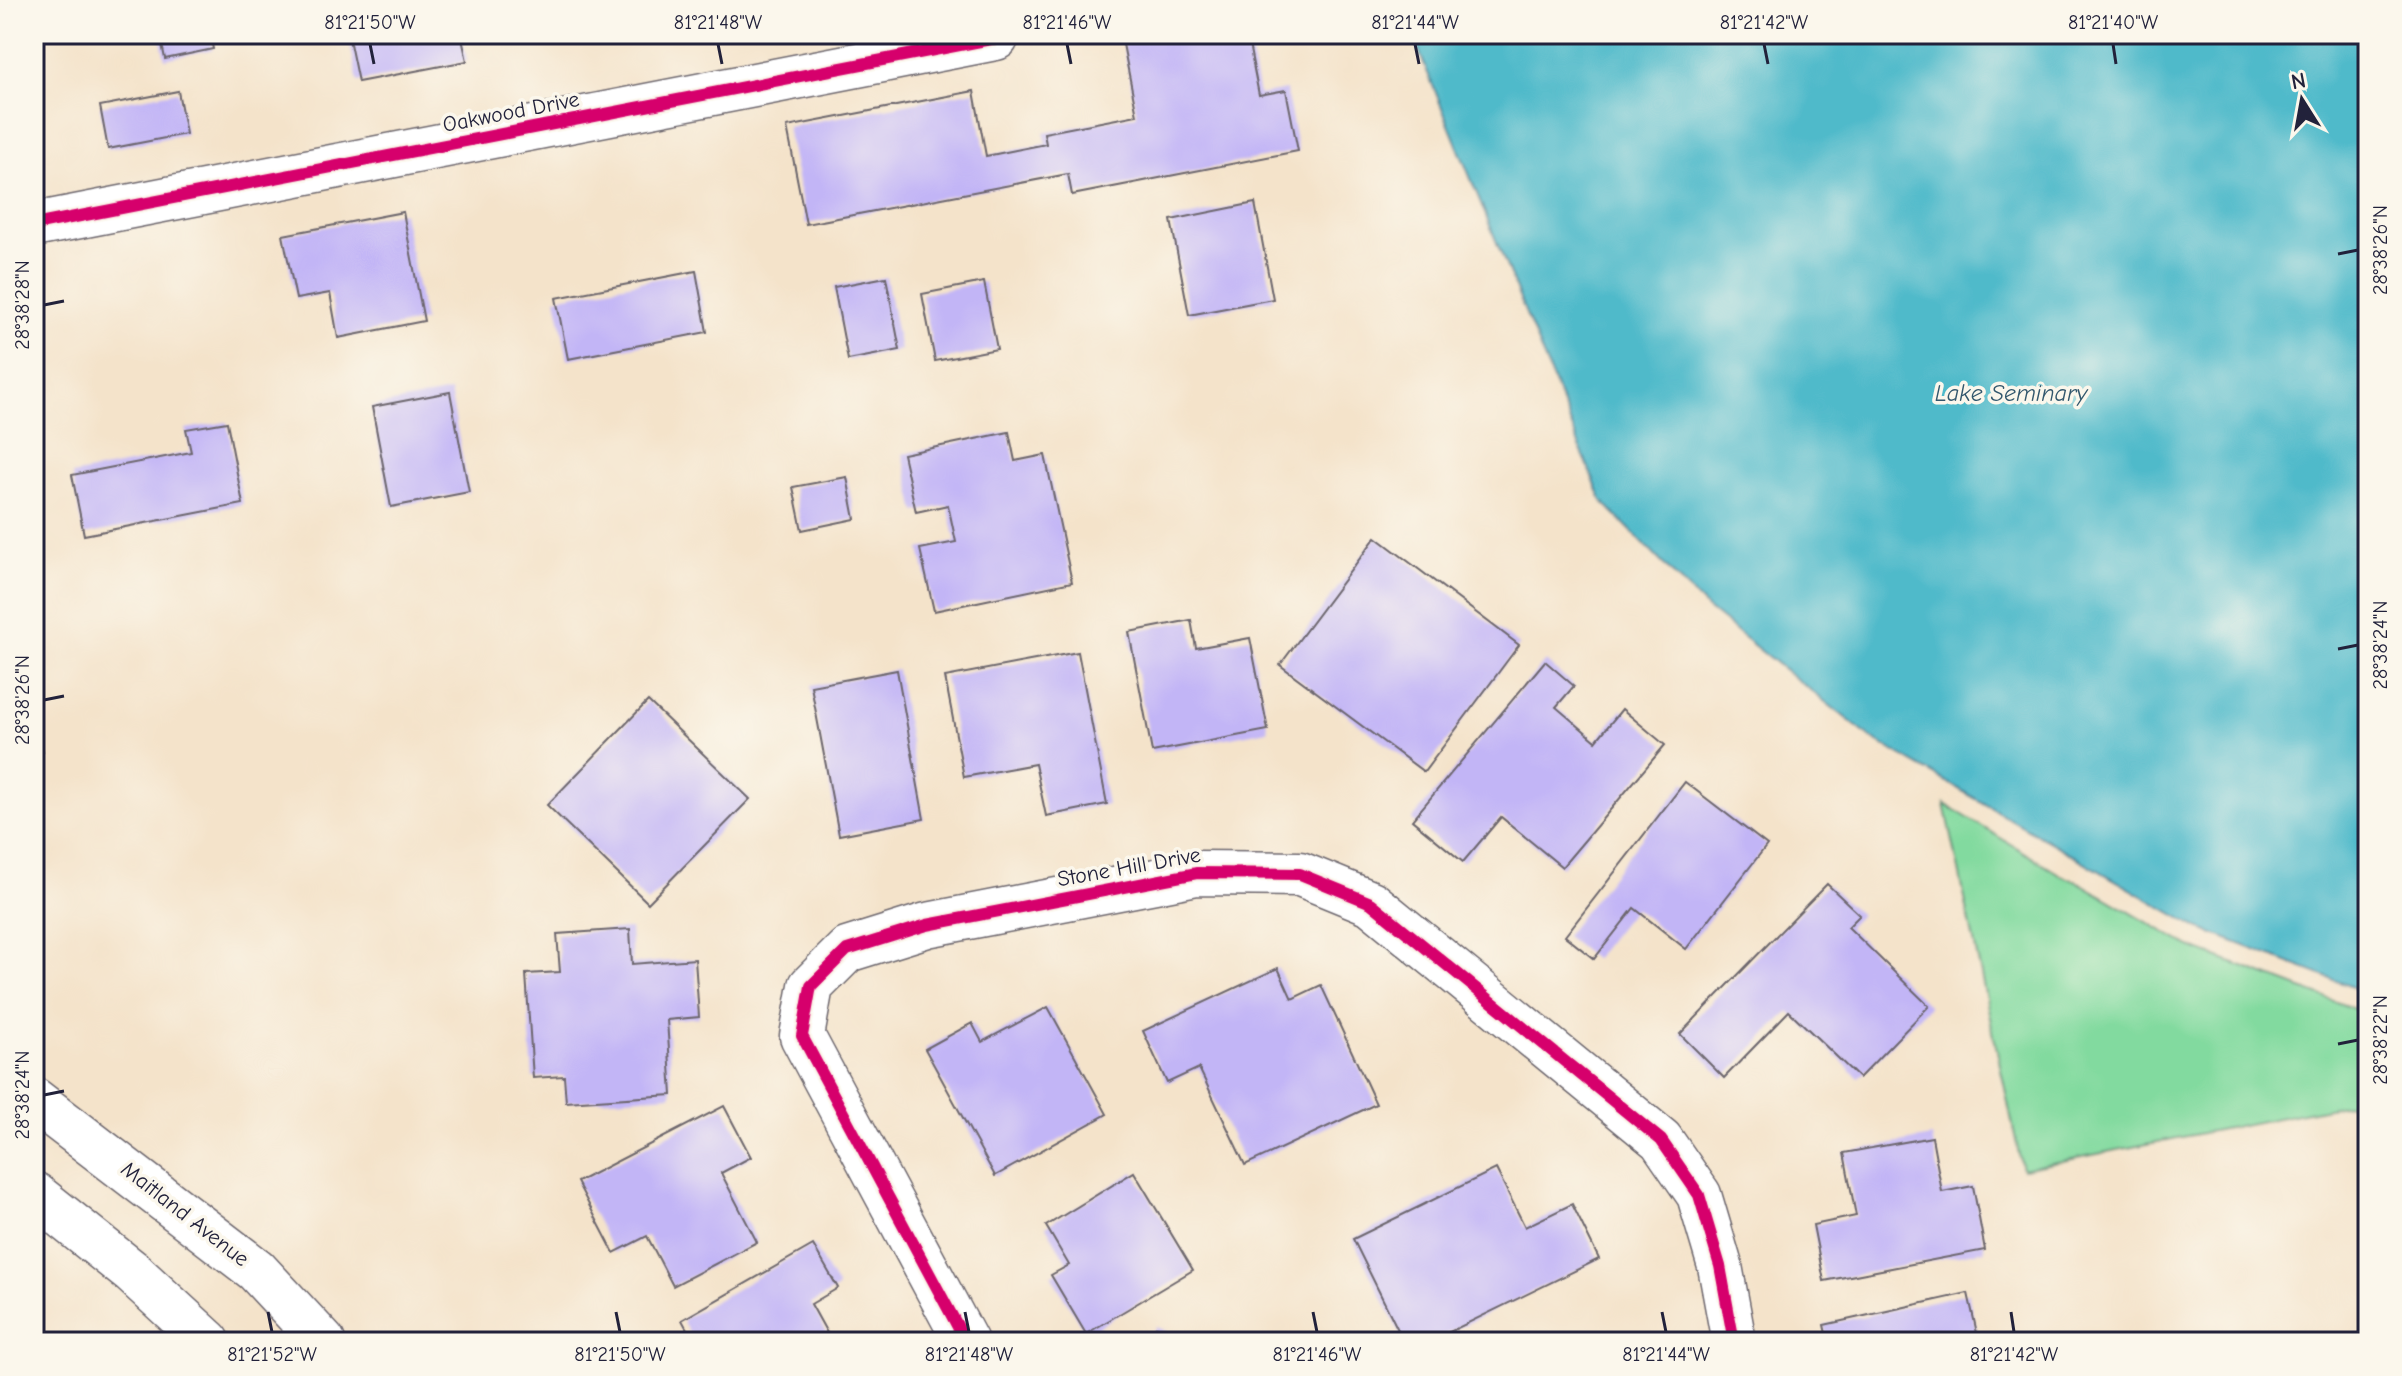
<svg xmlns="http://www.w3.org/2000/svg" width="2402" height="1376" viewBox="0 0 2402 1376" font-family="'Comic Neue',sans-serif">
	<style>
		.green { fill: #82da9f; stroke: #527e6d; stroke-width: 2 }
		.water { fill: #4fbaca; stroke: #386e82; stroke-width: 2 }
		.building { fill: #c2b5f6 }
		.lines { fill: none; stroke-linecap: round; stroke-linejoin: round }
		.minor-casing { stroke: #6c666d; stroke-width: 47 }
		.major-casing { stroke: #6c666d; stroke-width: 47 }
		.minor { stroke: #fff; stroke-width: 44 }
		.major { stroke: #fff; stroke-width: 44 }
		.cycleway-casing { stroke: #fbf7ec; stroke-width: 17 }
		.cycleway { stroke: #d6006c; stroke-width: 12 }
		.ticks { fill: none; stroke: #22223b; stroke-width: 3 }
		.labels { text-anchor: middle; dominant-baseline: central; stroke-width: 7; stroke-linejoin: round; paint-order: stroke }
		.street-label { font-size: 22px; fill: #22223b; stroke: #fbf7ec }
		.water-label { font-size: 24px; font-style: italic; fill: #32576d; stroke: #fbf7ec }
		.neatline { fill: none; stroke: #22223b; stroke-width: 3 }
		.ticks-label { font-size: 20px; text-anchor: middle; fill: #22223b }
	</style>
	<rect width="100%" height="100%" fill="#fbf7ec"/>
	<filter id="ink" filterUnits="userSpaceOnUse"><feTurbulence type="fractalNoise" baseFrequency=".0125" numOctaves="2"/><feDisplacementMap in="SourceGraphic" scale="16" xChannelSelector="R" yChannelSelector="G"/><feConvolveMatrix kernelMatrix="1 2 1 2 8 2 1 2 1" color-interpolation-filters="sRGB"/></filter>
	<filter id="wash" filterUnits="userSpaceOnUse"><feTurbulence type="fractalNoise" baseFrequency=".006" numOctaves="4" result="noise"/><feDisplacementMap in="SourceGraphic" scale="32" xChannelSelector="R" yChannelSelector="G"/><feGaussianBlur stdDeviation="1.8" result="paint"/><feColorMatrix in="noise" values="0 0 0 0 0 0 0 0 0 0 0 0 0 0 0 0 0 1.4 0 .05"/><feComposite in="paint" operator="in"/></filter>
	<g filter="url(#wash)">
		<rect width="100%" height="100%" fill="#f4e3ca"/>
		<polygon class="green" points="1945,804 2061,875 2080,883 2190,947 2368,1014 2368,1100 2022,1169"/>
		<polygon class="water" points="1412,34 2368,34 2368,993 2198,928 1871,738 1704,606 1602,501"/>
		<g id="blocks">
			<g class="building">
				<polygon points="160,34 210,34 213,49 165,59"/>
				<polygon points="348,34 461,34 467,61 358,82"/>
				<polygon points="1121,34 1247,34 1259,95 1286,90 1298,151 1072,195 1068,174 806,224 787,127 974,91 986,156 1046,144 1044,133 1137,115"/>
				<polygon points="178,91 186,134 108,149 100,106"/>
				<polygon points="1255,203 1273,299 1189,315 1171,220"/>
				<polygon points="403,212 424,321 338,338 330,293 296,299 283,235"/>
				<polygon points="696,271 707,332 568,359 556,298"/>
				<polygon points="886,277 900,350 848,360 834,287"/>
				<polygon points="984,282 997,349 935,361 922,294"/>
				<polygon points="450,392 469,492 391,507 372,407"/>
				<polygon points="227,422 243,504 84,535 72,475 191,452 186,429"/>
				<polygon points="1009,432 1015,461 1045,455 1072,582 934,611 920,549 956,542 948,505 916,512 903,454"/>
				<polygon points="847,477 855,519 802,530 793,487"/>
				<polygon points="1376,537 1519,645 1424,772 1280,665"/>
				<polygon points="1191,620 1196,648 1250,638 1268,730 1152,752 1129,632"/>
				<polygon points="1078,652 1107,804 1046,816 1035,764 964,777 945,677"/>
				<polygon points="1545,661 1574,686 1556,707 1596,741 1622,709 1665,745 1562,867 1501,817 1463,862 1412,820"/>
				<polygon points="897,670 924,819 839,835 811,686"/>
				<polygon points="648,701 750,799 648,903 547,805"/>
				<polygon points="34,713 43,752 34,754"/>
				<polygon points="1685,782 1767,845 1686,949 1634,908 1594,959 1565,936"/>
				<polygon points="1827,884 1860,915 1848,927 1929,1006 1859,1078 1789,1011 1724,1078 1680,1034"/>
				<polygon points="630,929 632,964 695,959 699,1017 667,1020 672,1095 566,1102 564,1076 533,1078 526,974 560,972 557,934"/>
				<polygon points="1278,968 1292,999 1321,985 1376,1104 1245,1165 1199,1068 1167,1083 1143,1031"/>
				<polygon points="1048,1007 1107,1114 995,1176 925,1049 972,1023 982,1042"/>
				<polygon points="724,1106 751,1157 721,1173 757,1242 673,1286 647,1236 614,1253 577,1182"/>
				<polygon points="1932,1137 1942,1192 1973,1186 1985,1250 1824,1281 1813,1225 1856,1216 1844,1153"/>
				<polygon points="1496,1169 1525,1227 1572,1204 1599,1259 1429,1342 1404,1342 1353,1239"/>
				<polygon points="1134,1172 1193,1270 1086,1334 1051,1275 1069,1265 1046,1226"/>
				<polygon points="813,1245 838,1288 811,1304 832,1342 694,1342 682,1320"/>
				<polygon points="1968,1293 1979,1342 1828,1342 1824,1325"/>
				<polygon points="1156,1327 1191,1342 1149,1342"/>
			</g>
		</g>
	</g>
	<g filter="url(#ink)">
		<use href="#blocks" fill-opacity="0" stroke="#6c666d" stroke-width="2"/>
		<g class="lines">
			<g class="minor-casing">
				<g id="minor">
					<polyline points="34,225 996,38"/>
					<polyline points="966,1342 802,1036 811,986 847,950 927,925 1197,873 1300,874 1371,903 1661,1140 1699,1195 1720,1266 1734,1342"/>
				</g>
			</g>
			<g class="major-casing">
				<g id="major">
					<polyline points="34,1100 256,1270 323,1342"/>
					<polyline points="34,1194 132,1272 208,1342"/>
				</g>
			</g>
			<use href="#minor" class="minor"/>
			<use href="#major" class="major"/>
			<g class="cycleway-casing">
				<g id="cycleway">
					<polyline points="34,225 996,38"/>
					<polyline points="966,1342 802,1036 811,986 847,950 927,925 1197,873 1300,874 1371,903 1661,1140 1699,1195 1720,1266 1734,1342"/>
				</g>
			</g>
			<use href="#cycleway" class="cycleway"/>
		</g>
	</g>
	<path class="ticks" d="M370,44L374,64M718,44L722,64M1067,44L1071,64M1415,44L1419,64M1764,44L1768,64M2113,44L2116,64M2338,254L2358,250M44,305L64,301M2338,649L2358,645M44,700L64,696M2338,1044L2358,1040M44,1095L64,1091M268,1312L272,1332M616,1312L620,1332M965,1312L969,1332M1313,1312L1317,1332M1662,1312L1666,1332M2011,1312L2014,1332"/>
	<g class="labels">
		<g class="street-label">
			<text transform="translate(511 112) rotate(-11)">Oakwood Drive</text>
			<text transform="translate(1129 867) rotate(-10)">Stone Hill Drive</text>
			<text transform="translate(185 1214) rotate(38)">Maitland Avenue</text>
		</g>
		<g class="water-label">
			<text x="2011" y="393">Lake Seminary</text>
		</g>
	</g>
	<rect width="2402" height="1376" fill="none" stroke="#fbf7ec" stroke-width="88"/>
	<g transform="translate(2302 100) rotate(349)" stroke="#fbf7ec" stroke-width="6" paint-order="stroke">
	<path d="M0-6L14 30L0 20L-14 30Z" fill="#22223b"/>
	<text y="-12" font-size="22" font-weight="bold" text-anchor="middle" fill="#22223b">N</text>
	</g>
	<rect x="44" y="44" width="2314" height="1288" class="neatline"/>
	<g class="ticks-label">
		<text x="370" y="29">81°21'50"W</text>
		<text x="718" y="29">81°21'48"W</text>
		<text x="1067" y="29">81°21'46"W</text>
		<text x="1415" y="29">81°21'44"W</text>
		<text x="1764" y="29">81°21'42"W</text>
		<text x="2113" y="29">81°21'40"W</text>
		<text transform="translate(2380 250) rotate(-90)" y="7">28°38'26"N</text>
		<text transform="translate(22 305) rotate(-90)" y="7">28°38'28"N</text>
		<text transform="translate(2380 645) rotate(-90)" y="7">28°38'24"N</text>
		<text transform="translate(22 700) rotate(-90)" y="7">28°38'26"N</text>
		<text transform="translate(2380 1040) rotate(-90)" y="7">28°38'22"N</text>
		<text transform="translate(22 1095) rotate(-90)" y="7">28°38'24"N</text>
		<text x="272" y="1361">81°21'52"W</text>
		<text x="620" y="1361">81°21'50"W</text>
		<text x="969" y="1361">81°21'48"W</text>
		<text x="1317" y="1361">81°21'46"W</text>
		<text x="1666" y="1361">81°21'44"W</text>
		<text x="2014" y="1361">81°21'42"W</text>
	</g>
</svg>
